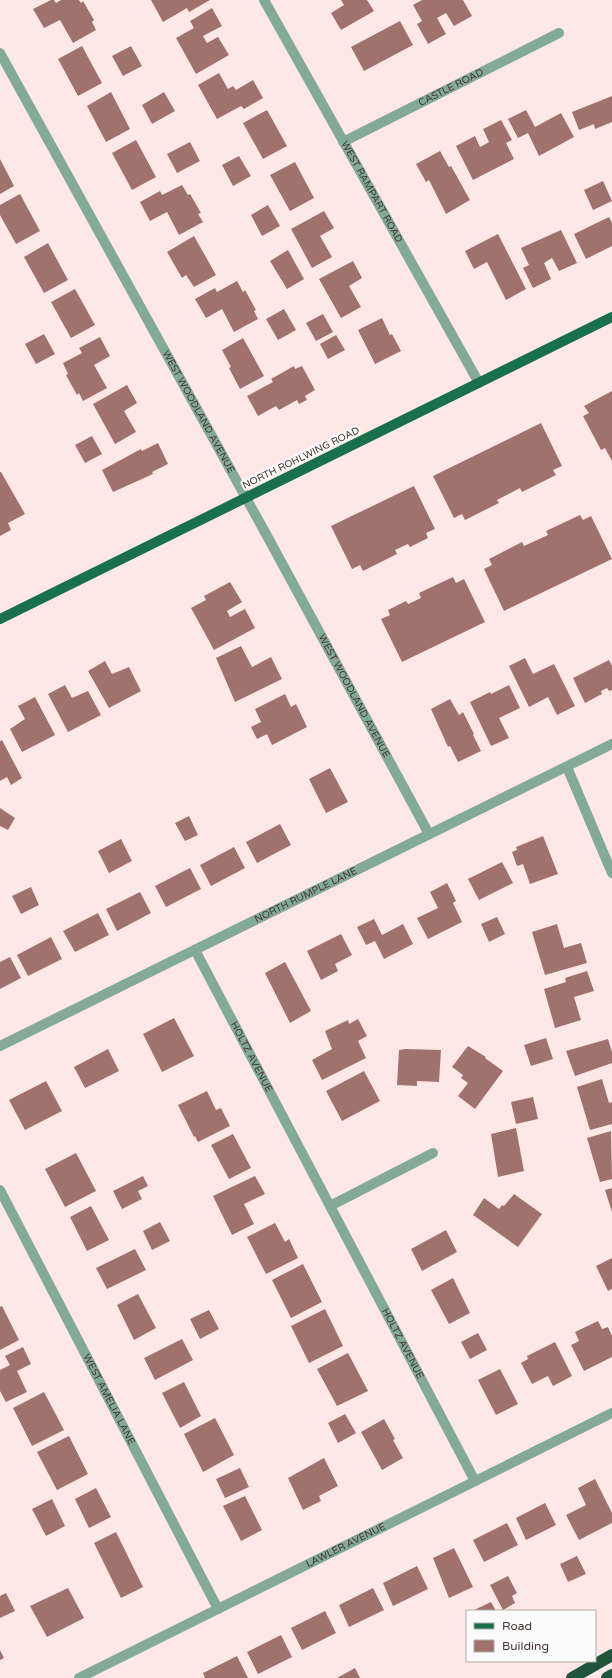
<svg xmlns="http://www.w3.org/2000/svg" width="612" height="1678" viewBox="0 0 612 1678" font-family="'Varela Round',sans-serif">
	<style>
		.building { fill: #9f726e }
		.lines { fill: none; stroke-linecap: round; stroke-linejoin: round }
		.minor { stroke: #83aa94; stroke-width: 10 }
		.primary { stroke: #19714c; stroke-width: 10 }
		.motorway { stroke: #20553c; stroke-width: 12 }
		.labels { text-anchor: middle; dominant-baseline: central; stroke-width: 4; stroke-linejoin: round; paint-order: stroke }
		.street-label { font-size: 10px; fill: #433534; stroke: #fbfbfb }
	</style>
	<rect width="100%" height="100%" fill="#fee8e6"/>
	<g class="building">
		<polygon points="51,0 54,0 56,3 61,0 79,0 81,3 83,1 94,20 92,22 96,30 73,43 60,20 44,28 33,9"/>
		<polygon points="151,0 210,0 189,12 187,8 163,22"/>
		<polygon points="341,0 367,0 374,11 341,30 331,13 344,5"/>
		<polygon points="422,0 463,0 472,16 454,26 446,13 437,18 446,34 428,44 417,24 422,21 413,5"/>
		<polygon points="212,8 222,26 203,36 207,43 218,37 229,55 196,74 176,38 194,28 190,21"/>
		<polygon points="400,21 413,45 364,71 351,47"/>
		<polygon points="82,46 102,83 78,96 58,59"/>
		<polygon points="131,46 142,66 123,76 112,56"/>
		<polygon points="219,73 228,89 233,86 236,90 253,80 263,98 244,109 241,106 217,119 198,85"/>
		<polygon points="111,92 130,129 106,142 87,106"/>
		<polygon points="164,92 175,111 152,124 142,105"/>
		<polygon points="612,96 612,122 595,129 594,124 579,130 572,112"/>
		<polygon points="267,110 287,146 263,159 243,123"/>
		<polygon points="526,110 535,127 561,113 574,137 539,156 528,133 518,138 508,119"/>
		<polygon points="501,120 512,140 506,143 514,159 473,180 456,146 475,136 480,147 489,142 483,129"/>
		<polygon points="136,140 156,177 132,190 112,153"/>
		<polygon points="190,142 200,161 177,173 167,154"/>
		<polygon points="440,151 449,167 451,166 470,200 446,214 429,180 426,182 416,164"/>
		<polygon points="239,156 251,176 233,186 222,165"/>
		<polygon points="0,159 14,186 0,194"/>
		<polygon points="295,162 314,198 290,211 270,175"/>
		<polygon points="603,181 612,201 593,210 584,190"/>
		<polygon points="182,185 188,195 190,194 201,213 198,214 203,222 179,235 167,212 150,221 140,202 160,191 162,195"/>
		<polygon points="20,194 40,231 16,244 0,215 0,205"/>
		<polygon points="268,205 280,226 262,236 251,215"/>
		<polygon points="324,211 334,228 320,236 332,257 312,268 291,229"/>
		<polygon points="609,217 612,223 612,246 586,259 574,234"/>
		<polygon points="561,230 577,263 559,271 552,258 544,263 551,279 533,288 523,268 529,265 521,248"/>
		<polygon points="498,234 526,289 506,300 487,262 474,269 465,251"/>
		<polygon points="194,236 216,275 194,287 186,275 182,278 167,252"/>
		<polygon points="48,243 68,280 44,293 24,257"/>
		<polygon points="288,250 304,279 287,289 270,261"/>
		<polygon points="353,261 362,278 349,286 361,307 341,318 319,279"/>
		<polygon points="237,281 243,292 245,290 256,310 254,311 258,319 234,332 222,309 206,318 195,299 215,288 217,292"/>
		<polygon points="75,289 95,325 71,338 51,302"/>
		<polygon points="284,309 296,330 278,340 266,319"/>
		<polygon points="323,314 333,332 316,341 306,323"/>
		<polygon points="382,318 390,335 392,334 401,351 375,364 358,330"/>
		<polygon points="44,334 55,354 36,364 25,344"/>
		<polygon points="336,335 345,350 328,359 320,344"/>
		<polygon points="100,337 110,356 94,365 107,388 83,401 79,393 77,395 66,375 68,374 63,363 82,353 79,348"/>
		<polygon points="243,338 264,376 240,389 229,368 231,367 222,350"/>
		<polygon points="294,366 295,369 302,366 315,390 305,396 307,400 299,404 297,400 279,410 276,406 258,416 247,396 273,382 271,379"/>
		<polygon points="127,385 137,403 124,411 136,432 115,444 93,404"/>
		<polygon points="612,391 612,461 605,448 601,450 583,416 589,413 584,406"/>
		<polygon points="541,423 562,466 553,470 556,475 522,492 520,488 497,500 499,503 465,520 462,514 454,518 433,476"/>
		<polygon points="92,436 102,454 85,463 75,445"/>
		<polygon points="158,443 168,464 152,472 153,474 113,492 102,470 141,449 142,451"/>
		<polygon points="0,472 1,472 25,514 8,523 11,530 0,536"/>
		<polygon points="414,486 435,529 426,533 428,538 410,547 408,544 395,550 397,554 363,571 360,565 352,569 331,526"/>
		<polygon points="580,515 583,520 591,516 612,559 504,611 484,569 492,565 489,559 522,542 524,546 548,535 546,531"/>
		<polygon points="453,577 456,583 464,579 485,622 402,662 381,619 390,615 388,610 406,601 408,604 421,598 419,593"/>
		<polygon points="230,582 242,602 227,611 230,617 245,609 255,628 214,650 191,608 206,600 204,596"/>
		<polygon points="241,646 252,667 271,657 282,679 235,702 216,658"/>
		<polygon points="525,658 533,674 554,664 575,706 557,715 548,697 529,707 509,666"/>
		<polygon points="609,660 612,666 612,690 609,691 607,688 601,691 602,694 585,703 573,678"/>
		<polygon points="105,661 112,674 129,667 141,691 109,708 88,671"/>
		<polygon points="65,685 72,698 88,691 101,715 68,732 48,694"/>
		<polygon points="509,685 520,708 499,718 509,738 491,746 470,702 490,692 491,694"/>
		<polygon points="285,694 291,707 296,704 307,727 272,745 267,734 257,739 251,727 261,722 255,709"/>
		<polygon points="35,697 55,735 22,752 10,729 25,719 18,706"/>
		<polygon points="450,699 459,715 463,712 474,734 473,735 481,751 458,762 450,746 448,747 431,709"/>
		<polygon points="2,740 22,778 11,785 7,777 0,781 0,741"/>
		<polygon points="330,768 348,802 326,813 309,779"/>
		<polygon points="0,808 15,818 8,830 0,826"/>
		<polygon points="189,816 198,835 185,841 175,823"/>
		<polygon points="280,824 291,845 257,863 246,842"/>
		<polygon points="543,836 558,874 530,884 523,864 517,866 512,852 517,850 516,847"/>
		<polygon points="121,839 132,861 109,873 98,851"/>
		<polygon points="234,847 245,868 211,886 200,865"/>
		<polygon points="502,862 513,883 479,900 468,879"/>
		<polygon points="190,868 201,889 166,907 155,886"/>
		<polygon points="447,883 456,901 453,903 462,922 428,939 417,918 438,908 430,892"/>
		<polygon points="31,887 39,905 21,914 12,896"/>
		<polygon points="140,892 151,913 117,931 106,909"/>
		<polygon points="98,913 109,935 75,952 63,931"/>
		<polygon points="497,917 505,934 489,942 481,924"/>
		<polygon points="374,919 382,935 403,924 413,944 384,959 375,941 366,945 357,927"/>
		<polygon points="557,924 564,948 581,943 587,963 545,975 532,932"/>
		<polygon points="341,934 352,955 335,964 338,971 321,980 307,951"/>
		<polygon points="51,937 62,959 28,976 17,955"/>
		<polygon points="10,957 21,978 0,989 0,962"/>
		<polygon points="285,962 311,1011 290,1023 265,973"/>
		<polygon points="587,971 594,991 574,997 581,1020 555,1028 544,989 566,982 565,978"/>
		<polygon points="174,1018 194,1056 162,1072 143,1034"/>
		<polygon points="358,1019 367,1036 358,1041 366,1058 322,1080 312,1060 332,1049 325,1031 348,1020 349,1024"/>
		<polygon points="546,1038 553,1059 531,1066 524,1045"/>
		<polygon points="608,1039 612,1052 612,1063 575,1076 566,1051"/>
		<polygon points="468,1046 486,1057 485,1058 503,1071 475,1109 458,1096 468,1083 461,1078 463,1075 452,1067"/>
		<polygon points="108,1049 119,1071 85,1088 74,1067"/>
		<polygon points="405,1049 441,1050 439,1082 417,1081 417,1086 397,1085 399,1050"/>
		<polygon points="364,1071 380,1101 342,1121 326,1091"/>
		<polygon points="602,1079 609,1103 612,1102 612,1124 590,1130 577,1087"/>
		<polygon points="46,1081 62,1111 25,1130 9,1100"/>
		<polygon points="207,1091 216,1110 221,1108 230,1126 198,1142 195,1136 194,1137 178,1105"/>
		<polygon points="533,1097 538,1119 516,1124 511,1102"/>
		<polygon points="516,1128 524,1171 498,1177 491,1134"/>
		<polygon points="611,1131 612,1179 600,1182 587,1138"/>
		<polygon points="233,1134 251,1168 229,1179 211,1145"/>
		<polygon points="76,1153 96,1191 65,1207 45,1169"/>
		<polygon points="143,1176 148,1186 138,1191 142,1199 122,1209 113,1191"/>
		<polygon points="255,1176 265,1194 244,1204 254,1224 232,1235 213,1196"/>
		<polygon points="612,1188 612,1212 605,1190"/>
		<polygon points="514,1194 542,1214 518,1247 473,1215 484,1198 499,1209 502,1205 504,1206"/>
		<polygon points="91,1206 109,1240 87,1251 70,1217"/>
		<polygon points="160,1222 170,1241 152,1250 143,1231"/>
		<polygon points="275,1223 285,1242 289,1239 298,1258 266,1274 247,1237"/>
		<polygon points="446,1230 457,1252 422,1271 411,1249"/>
		<polygon points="135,1249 146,1270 107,1289 96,1268"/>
		<polygon points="612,1258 612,1289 608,1291 596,1266"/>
		<polygon points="303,1264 322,1302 291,1318 272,1280"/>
		<polygon points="453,1278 470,1313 449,1324 431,1290"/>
		<polygon points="138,1294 156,1328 134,1340 117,1305"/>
		<polygon points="2,1306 19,1340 0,1350 0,1307"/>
		<polygon points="325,1309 343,1346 309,1363 291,1326"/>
		<polygon points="209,1310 219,1329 200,1339 190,1319"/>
		<polygon points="598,1321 602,1329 608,1327 612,1336 612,1357 584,1371 571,1345 579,1341 575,1332"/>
		<polygon points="478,1333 487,1350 470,1359 461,1342"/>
		<polygon points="182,1339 193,1360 155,1380 144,1358"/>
		<polygon points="555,1342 572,1376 553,1386 548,1376 532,1384 521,1363 528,1359 527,1356"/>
		<polygon points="23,1347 31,1364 17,1371 27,1392 6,1402 0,1391 0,1370 10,1365 5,1356"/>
		<polygon points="348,1353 368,1391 337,1406 317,1369"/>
		<polygon points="500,1369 518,1404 496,1415 478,1380"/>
		<polygon points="184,1382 201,1416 180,1428 162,1393"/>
		<polygon points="44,1392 64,1430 32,1446 13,1408"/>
		<polygon points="345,1414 356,1433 338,1443 328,1423"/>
		<polygon points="215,1418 234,1455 203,1472 184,1434"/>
		<polygon points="384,1419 395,1439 393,1440 403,1458 382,1470 361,1432"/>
		<polygon points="69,1436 88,1474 57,1490 37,1452"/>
		<polygon points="324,1458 338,1486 319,1496 321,1501 303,1510 288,1478"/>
		<polygon points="240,1468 249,1487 225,1498 216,1479"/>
		<polygon points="595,1479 612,1513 612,1523 579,1540 566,1515 586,1505 578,1488"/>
		<polygon points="96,1488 111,1517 89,1528 75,1499"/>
		<polygon points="245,1496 262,1530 241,1541 223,1506"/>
		<polygon points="52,1499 65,1526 46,1536 32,1509"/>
		<polygon points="545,1503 556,1525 526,1540 516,1518"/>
		<polygon points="507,1523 518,1545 484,1562 473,1540"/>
		<polygon points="116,1532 143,1587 121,1598 94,1543"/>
		<polygon points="454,1548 473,1587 449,1598 433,1558"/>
		<polygon points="577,1556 586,1574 568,1582 560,1564"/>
		<polygon points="417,1566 428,1589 393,1606 383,1583"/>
		<polygon points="508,1576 517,1593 512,1596 515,1603 503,1610 490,1585"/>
		<polygon points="68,1588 84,1618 47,1637 30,1606"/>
		<polygon points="373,1588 384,1610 349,1627 339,1605"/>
		<polygon points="6,1593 15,1611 0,1618 0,1596"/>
		<polygon points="491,1602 496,1611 472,1611"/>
		<polygon points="325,1611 336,1633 302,1650 291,1628"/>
		<polygon points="281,1635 292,1657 258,1674 247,1652"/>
		<polygon points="0,1650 4,1658 0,1660"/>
		<polygon points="237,1656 248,1678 205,1678 203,1673"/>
		<polygon points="355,1668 360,1678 337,1678"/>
	</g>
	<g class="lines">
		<g class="minor">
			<path id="s1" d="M264,0L479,383"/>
			<path id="s2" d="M0,53L266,534L429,834"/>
			<path id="s3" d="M343,142L559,33"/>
			<polyline points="567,767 612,873"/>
			<path id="s4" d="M195,950L475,1481"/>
			<path id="s5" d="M0,1046L612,744"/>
			<path id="s6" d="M0,1190L218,1609"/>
			<polyline points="330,1206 433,1153"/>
			<path id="s7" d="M79,1678L612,1413"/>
		</g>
		<polyline class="primary" points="0,619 612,317"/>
		<g class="motorway">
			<polyline points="572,1678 612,1655"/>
			<polyline points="607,1678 612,1675"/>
		</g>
	</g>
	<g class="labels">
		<g class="street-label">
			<text stroke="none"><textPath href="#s3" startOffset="121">CASTLE ROAD</textPath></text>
			<text stroke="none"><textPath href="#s1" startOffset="220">WEST RAMPART ROAD</textPath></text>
			<text stroke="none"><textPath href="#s2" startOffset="410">WEST WOODLAND AVENUE</textPath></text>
			<text transform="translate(301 458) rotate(-26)">NORTH ROHLWING ROAD</text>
			<text stroke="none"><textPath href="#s2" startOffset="734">WEST WOODLAND AVENUE</textPath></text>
			<text stroke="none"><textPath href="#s5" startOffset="341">NORTH RUMPLE LANE</textPath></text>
			<text stroke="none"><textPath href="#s4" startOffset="121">HOLTZ AVENUE</textPath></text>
			<text stroke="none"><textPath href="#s4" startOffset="445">HOLTZ AVENUE</textPath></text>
			<text stroke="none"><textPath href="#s6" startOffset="236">WEST AMELIA LANE</textPath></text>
			<text stroke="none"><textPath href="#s7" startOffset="298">LAWLER AVENUE</textPath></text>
		</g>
	</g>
	<rect x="466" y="1610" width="130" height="52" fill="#fbfbfb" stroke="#b1acab"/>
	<rect x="474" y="1623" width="20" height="6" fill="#19714c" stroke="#b1acab"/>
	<text x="502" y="1630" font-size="12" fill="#433534">Road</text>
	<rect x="474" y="1640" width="20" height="12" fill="#9f726e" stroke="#b1acab"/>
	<text x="502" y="1650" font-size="12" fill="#433534">Building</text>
</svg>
